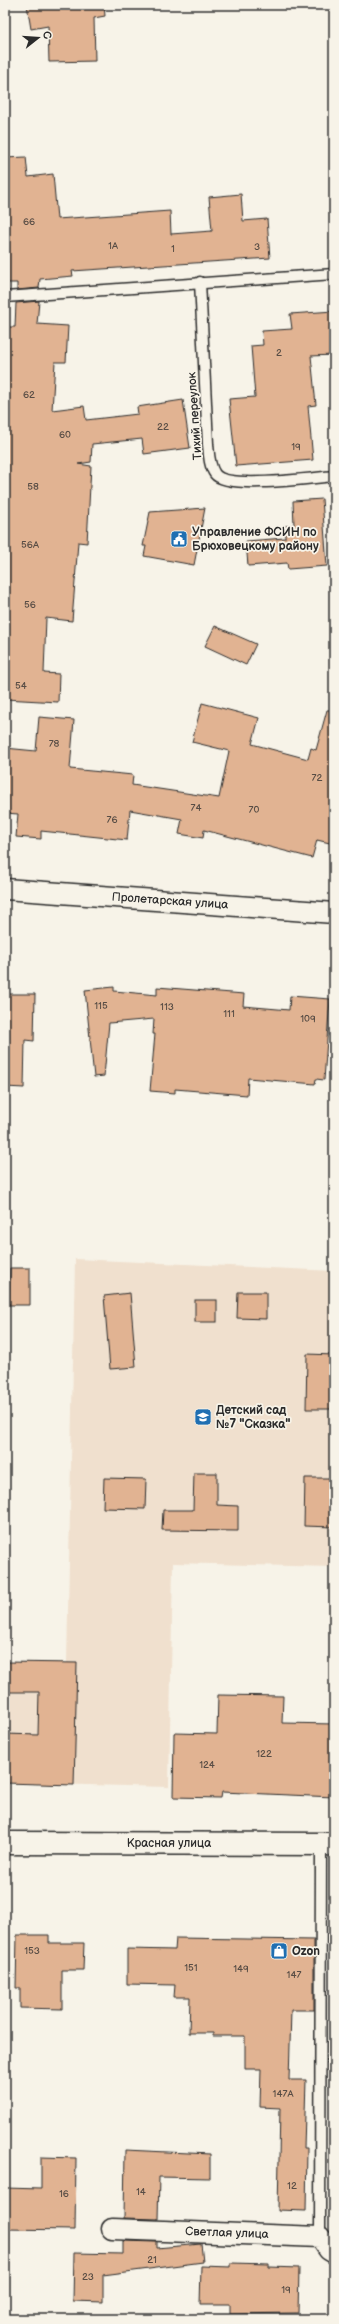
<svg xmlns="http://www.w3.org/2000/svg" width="339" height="2324" viewBox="0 0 339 2324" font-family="'Balsamiq Sans',sans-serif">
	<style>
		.built { fill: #f0e0ce }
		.building { fill: #e1b392; stroke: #2b2b2b }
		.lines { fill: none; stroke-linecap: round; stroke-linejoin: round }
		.lane-casing { stroke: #2b2b2b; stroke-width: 13 }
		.street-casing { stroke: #2b2b2b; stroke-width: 23 }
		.secondary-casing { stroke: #2b2b2b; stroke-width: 25 }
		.lane { stroke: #f7f3e8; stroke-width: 10 }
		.street { stroke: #f7f3e8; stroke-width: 20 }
		.secondary { stroke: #f7f3e8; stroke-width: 22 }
		.labels { text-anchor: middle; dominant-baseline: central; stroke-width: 3.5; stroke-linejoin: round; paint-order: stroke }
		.number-label { font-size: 10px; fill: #584d45 }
		.street-label { font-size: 12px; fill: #2b2b2b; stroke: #f7f3e8 }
		.poi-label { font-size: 12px; font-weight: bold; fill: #2b2b2b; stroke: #f7f3e8; text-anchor: start }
	</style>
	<rect width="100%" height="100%" fill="#f7f3e8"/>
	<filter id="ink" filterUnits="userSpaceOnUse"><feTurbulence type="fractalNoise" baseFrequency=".025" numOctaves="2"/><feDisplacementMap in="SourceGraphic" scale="8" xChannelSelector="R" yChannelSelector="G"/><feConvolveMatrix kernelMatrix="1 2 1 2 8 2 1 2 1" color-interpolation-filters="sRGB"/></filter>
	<g filter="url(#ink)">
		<polygon class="built" points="75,1259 334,1271 334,1567 173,1563 169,1787 5,1783 5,1662 67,1663"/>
		<g class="building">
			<polygon points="27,5 104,5 105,16 94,18 95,61 49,62 48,26 31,29"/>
			<polygon points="26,157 28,177 53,174 57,219 170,211 171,234 212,231 209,197 241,194 243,221 267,219 270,258 72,271 73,276 40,279 39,288 17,290 17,283 5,283 5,158"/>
			<polygon points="39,301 37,324 68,326 66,362 55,362 52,410 84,406 86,420 138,414 137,407 183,400 190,448 144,454 142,439 92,444 91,462 78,464 91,466 87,543 78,542 72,621 46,618 44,673 59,674 58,702 5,699 5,327 15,327 16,303"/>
			<polygon points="334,311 334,355 311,356 316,405 308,406 313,460 236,466 229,399 255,397 251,346 263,345 262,331 292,329 290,314"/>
			<polygon points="322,499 327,566 288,569 287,563 248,566 246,541 285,538 285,526 294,525 293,501"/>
			<polygon points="205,508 194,565 144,556 146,546 143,546 150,512"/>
			<polygon points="215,626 256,644 246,665 205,646"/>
			<polygon points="202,703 259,718 252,744 308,759 311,748 316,750 327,710 334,710 334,844 317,840 312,858 204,830 203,838 179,834 182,819 130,810 127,840 41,831 41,839 16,837 18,814 5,813 5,748 36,751 39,717 74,720 70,769 133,775 132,785 219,798 229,751 192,742"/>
			<polygon points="114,987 114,991 157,995 157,987 244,994 243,1006 289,1010 290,996 330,999 324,1080 316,1079 315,1084 248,1078 247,1095 175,1089 175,1093 150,1091 155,1034 153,1034 154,1019 109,1023 104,1076 94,1077 85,990"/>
			<polygon points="5,994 35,994 34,1041 25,1040 24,1088 5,1087"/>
			<polygon points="10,1268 30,1268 30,1305 9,1305"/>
			<polygon points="238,1292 266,1292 266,1319 237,1318"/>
			<polygon points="130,1293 136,1367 110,1369 104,1296"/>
			<rect x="195" y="1300" width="22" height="22"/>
			<polygon points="307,1354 334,1355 334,1409 306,1409"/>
			<polygon points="194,1473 217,1473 217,1505 238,1506 238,1531 162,1530 163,1510 193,1510"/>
			<polygon points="104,1478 146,1479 145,1509 103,1508"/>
			<polygon points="305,1478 334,1478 334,1527 304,1526"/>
			<polygon points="5,1662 77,1663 74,1785 5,1783 5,1734 38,1735 39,1692 5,1692"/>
			<polygon points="218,1695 283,1696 282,1723 334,1724 334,1797 222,1792 221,1798 173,1797 174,1733 217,1734"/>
			<polygon points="17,1935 49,1935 49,1943 84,1943 83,1970 62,1970 62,2009 20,2008 20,1988 16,1988"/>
			<polygon points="176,1938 314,1940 314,2010 291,2010 289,2080 306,2080 304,2148 307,2148 306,2211 278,2210 280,2108 260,2107 261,2069 245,2069 245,2036 213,2036 213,2033 189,2033 190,1997 174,1997 175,1985 127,1984 127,1949 175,1950"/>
			<polygon points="125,2150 210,2154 210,2178 159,2177 158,2219 124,2218"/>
			<polygon points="41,2157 76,2158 75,2230 5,2229 5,2188 41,2189"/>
			<polygon points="123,2241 157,2242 157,2248 201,2244 203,2262 103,2275 103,2302 73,2301 74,2253 123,2254"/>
			<polygon points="231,2263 269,2264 269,2267 299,2268 298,2313 230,2314 230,2305 200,2305 201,2266 231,2267"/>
		</g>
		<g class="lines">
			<g class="lane-casing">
				<g id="lane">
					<path d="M200,282L208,444C209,454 209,466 215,474C227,490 312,478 334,476"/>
					<polyline points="5,297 334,274"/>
					<polyline points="320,2237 321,1844"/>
				</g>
			</g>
			<g class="street-casing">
				<g id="street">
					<polyline points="5,889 334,913"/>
					<polyline points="112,2229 320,2237 329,2250 334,2253"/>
				</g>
			</g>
			<g class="secondary-casing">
				<polyline id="secondary" points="5,1843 334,1844"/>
			</g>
			<use href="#lane" class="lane"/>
			<use href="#street" class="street"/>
			<use href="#secondary" class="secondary"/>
		</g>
	</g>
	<defs>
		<g id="civic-square" transform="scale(0.9)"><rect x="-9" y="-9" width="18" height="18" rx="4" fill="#1f6fb2" stroke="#f7f3e8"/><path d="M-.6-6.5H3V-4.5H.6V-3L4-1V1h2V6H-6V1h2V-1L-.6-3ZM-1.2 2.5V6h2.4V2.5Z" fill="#fff"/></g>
		<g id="school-square" transform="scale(0.9)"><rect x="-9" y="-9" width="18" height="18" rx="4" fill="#1f6fb2" stroke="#f7f3e8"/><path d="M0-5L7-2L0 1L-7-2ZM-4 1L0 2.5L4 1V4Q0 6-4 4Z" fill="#fff"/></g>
		<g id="shop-square" transform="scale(0.9)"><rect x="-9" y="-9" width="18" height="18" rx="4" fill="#1f6fb2" stroke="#f7f3e8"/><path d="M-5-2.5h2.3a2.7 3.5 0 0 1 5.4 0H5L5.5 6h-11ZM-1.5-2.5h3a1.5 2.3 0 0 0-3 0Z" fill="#fff"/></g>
	</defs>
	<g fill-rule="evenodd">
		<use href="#civic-square" x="179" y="539"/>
		<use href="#school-square" x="203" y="1417"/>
		<use href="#shop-square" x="279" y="1951"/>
	</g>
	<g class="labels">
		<g class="number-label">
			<text x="29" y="222">66</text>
			<text x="113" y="246">1А</text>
			<text x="257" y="247">3</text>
			<text x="173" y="249">1</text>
			<text x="279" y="353">2</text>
			<text x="29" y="395">62</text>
			<text x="163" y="427">22</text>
			<text x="65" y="435">60</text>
			<text x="296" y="447">19</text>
			<text x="33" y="487">58</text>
			<text x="30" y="545">56А</text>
			<text x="30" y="605">56</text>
			<text x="21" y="686">54</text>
			<text x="54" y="744">78</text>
			<text x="317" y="778">72</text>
			<text x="196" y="808">74</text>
			<text x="254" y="810">70</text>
			<text x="112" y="820">76</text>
			<text x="101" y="1006">115</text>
			<text x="167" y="1007">113</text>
			<text x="229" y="1014">111</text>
			<text x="308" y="1019">109</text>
			<text x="264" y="1754">122</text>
			<text x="207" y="1765">124</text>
			<text x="32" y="1951">153</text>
			<text x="191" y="1968">151</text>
			<text x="241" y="1969">149</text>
			<text x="294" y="1975">147</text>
			<text x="283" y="2094">147А</text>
			<text x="292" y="2186">12</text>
			<text x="141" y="2192">14</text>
			<text x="64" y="2194">16</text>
			<text x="152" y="2260">21</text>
			<text x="88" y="2277">23</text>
			<text x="286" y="2290">19</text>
		</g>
		<g class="street-label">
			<text transform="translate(195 416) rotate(-94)">Тихий переулок</text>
			<text transform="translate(170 901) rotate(4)">Пролетарская улица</text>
			<text x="169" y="1843">Красная улица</text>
			<text transform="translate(227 2233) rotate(2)">Светлая улица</text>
		</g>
		<g class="poi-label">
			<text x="192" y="532">Управление ФСИН по<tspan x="192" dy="14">Брюховецкому району</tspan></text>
			<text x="216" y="1410">Детский сад<tspan x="216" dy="14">№7 "Сказка"</tspan></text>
			<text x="292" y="1951">Ozon</text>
		</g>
	</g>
	<rect width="339" height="2324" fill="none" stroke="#f7f3e8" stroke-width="20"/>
	<rect x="10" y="10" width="319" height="2304" fill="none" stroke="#2b2b2b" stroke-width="1.5" filter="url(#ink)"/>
	<g transform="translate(38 38) rotate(73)" stroke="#f7f3e8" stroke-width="3" paint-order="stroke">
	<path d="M0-3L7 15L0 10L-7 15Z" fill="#2b2b2b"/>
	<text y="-6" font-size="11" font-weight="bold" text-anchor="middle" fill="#2b2b2b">С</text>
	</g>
</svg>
